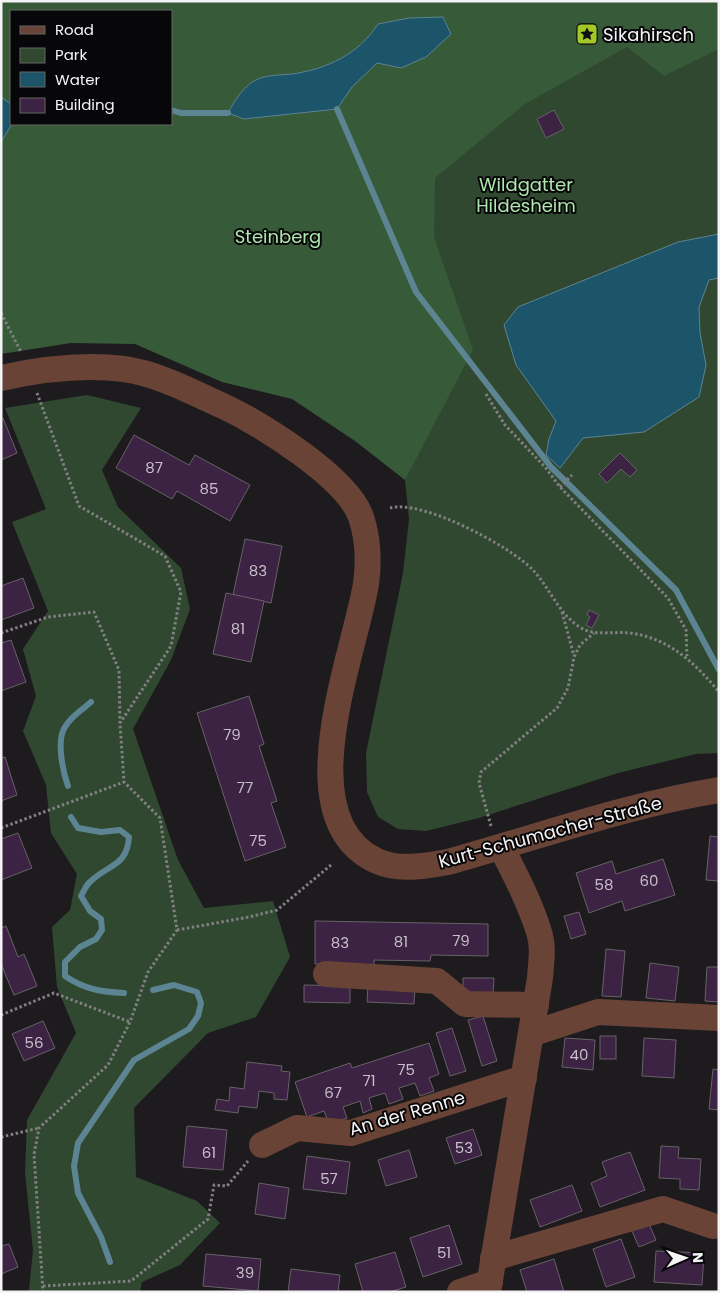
<svg xmlns="http://www.w3.org/2000/svg" width="720" height="1293" viewBox="0 0 720 1293" font-family="Poppins,sans-serif">
	<style>
		.green { fill: #2f482f }
		.forest { fill: #375a38; fill-rule: evenodd }
		.water { fill: #1c5469; stroke: #5d8493 }
		.lines { fill: none; stroke-linecap: round; stroke-linejoin: round }
		.stream { stroke: #5d8493; stroke-width: 6 }
		.building { fill: #3c2243; stroke: #666267 }
		.path { stroke: #827f83; stroke-width: 3; stroke-dasharray: 2.5 2.5; stroke-linecap: butt }
		.minor { stroke: #694335; stroke-width: 26 }
		.labels { text-anchor: middle; dominant-baseline: central; stroke-width: 4; stroke-linejoin: round; paint-order: stroke }
		.number-label { font-size: 15px; fill: #c7bfc9 }
		.poi-label { font-size: 18px; fill: #f5f3f6; stroke: #070608; text-anchor: start }
		.park-label { font-size: 18px; fill: #aee7ae; stroke: #070608 }
		.street-label { font-size: 18px; fill: #f5f3f6; stroke: #070608 }
	</style>
	<rect width="100%" height="100%" fill="#1e1b1f"/>
	<g class="green">
		<polygon points="321,1 719,1 719,753 696,754 618,773 479,818 426,831 398,829 378,817 367,792 366,753 403,573 409,519 405,480 414,461"/>
		<polygon points="87,395 141,408 102,470 118,507 181,568 190,609 171,660 133,729 178,860 204,908 273,901 290,957 256,1017 208,1033 134,1108 136,1177 197,1201 220,1223 180,1265 142,1282 140,1292 26,1292 29,1290 33,1250 25,1173 27,1120 76,1033 57,987 52,927 70,910 77,874 51,833 46,785 23,731 36,696 23,649 48,611 12,522 46,509 5,408"/>
	</g>
	<path class="forest" d="M1,1H719V49L664,76L627,47L525,104L435,178L434,237L473,350L405,480L355,441L292,399L222,382L135,344L71,343L1,354ZM11,11H171V124H11Z"/>
	<g class="water">
		<path d="M443,17L451,34L426,57L401,68L377,63L352,87L337,109L244,119L228,113C235,100 244,85 258,79C267,75 282,75 292,74C327,69 359,54 378,24L409,18Z"/>
		<polygon points="1,97 11,104 12,124 1,142"/>
		<polygon points="719,234 719,278 709,280 699,307 700,333 706,365 699,397 644,432 583,438 560,468 546,455 549,439 556,421 516,365 504,325 518,307 678,242"/>
	</g>
	<g class="lines">
		<g class="stream">
			<polyline points="337,109 416,292 551,467 676,590 719,670"/>
			<polyline points="171,110 181,113 228,113"/>
			<path d="M68,786C63,772 56,740 65,727C71,716 82,710 91,702"/>
			<path d="M71,817L78,828L101,832L120,830L129,837C127,867 108,864 90,882C86,885 84,891 81,896L90,911L101,919L102,930L96,939L80,947L65,962V976C84,989 101,992 124,993"/>
			<polyline points="110,1262 101,1237 78,1193 74,1166 78,1143 134,1060 189,1029 198,1016 201,1003 197,992 174,985 153,990"/>
		</g>
	</g>
	<g class="building">
		<polygon points="554,110 564,129 546,138 537,119"/>
		<polygon points="3,418 17,453 1,460 1,419"/>
		<polygon points="134,435 189,465 195,455 250,485 230,521 177,491 172,499 116,468"/>
		<polygon points="620,453 637,470 630,477 621,469 607,483 599,474"/>
		<polygon points="245,539 282,546 271,603 233,595"/>
		<polygon points="23,578 34,608 1,620 1,586"/>
		<polygon points="226,593 264,601 251,662 213,654"/>
		<polygon points="589,610 599,615 592,628 586,625 590,617 587,615"/>
		<polygon points="11,640 26,682 1,691 1,643"/>
		<polygon points="249,696 264,744 259,746 277,801 271,803 286,847 245,861 197,713"/>
		<polygon points="5,757 17,795 1,801 1,758"/>
		<polygon points="18,833 32,868 1,880 1,839"/>
		<polygon points="710,836 719,837 719,881 706,880"/>
		<polygon points="663,859 675,895 625,911 622,901 589,913 576,873 612,861 616,874"/>
		<polygon points="579,912 586,934 571,939 564,916"/>
		<polygon points="315,921 488,924 488,956 431,955 430,961 374,960 374,965 315,964"/>
		<polygon points="6,926 18,957 24,954 37,986 14,995 1,964 1,928"/>
		<polygon points="606,949 625,951 621,997 602,996"/>
		<polygon points="650,963 679,967 675,1001 646,998"/>
		<polygon points="707,967 719,967 719,1002 705,1001"/>
		<polygon points="463,978 494,978 493,994 463,994"/>
		<polygon points="304,985 350,986 350,1003 304,1002"/>
		<polygon points="368,985 415,988 414,1004 367,1002"/>
		<polygon points="483,1016 497,1061 482,1066 468,1020"/>
		<polygon points="43,1021 55,1048 24,1061 12,1034"/>
		<polygon points="452,1028 466,1071 450,1076 436,1033"/>
		<rect x="600" y="1036" width="16" height="23"/>
		<polygon points="565,1038 595,1040 593,1070 562,1067"/>
		<polygon points="644,1038 676,1040 674,1078 642,1076"/>
		<polygon points="429,1043 439,1074 429,1078 434,1091 420,1096 415,1083 399,1088 403,1099 389,1104 385,1093 369,1098 372,1109 363,1113 360,1101 343,1107 347,1118 329,1124 324,1111 307,1117 295,1082 350,1063 352,1068"/>
		<polygon points="247,1062 282,1066 281,1071 290,1072 287,1100 274,1099 274,1093 259,1091 257,1108 239,1106 238,1113 215,1110 217,1099 229,1101 230,1087 244,1089"/>
		<polygon points="713,1069 719,1070 719,1110 709,1109"/>
		<polygon points="187,1126 227,1130 223,1170 183,1167"/>
		<polygon points="473,1129 482,1155 455,1164 446,1138"/>
		<polygon points="661,1146 679,1147 678,1158 701,1159 699,1190 680,1189 680,1179 659,1178"/>
		<polygon points="409,1150 417,1177 386,1186 378,1160"/>
		<polygon points="630,1152 645,1190 600,1207 591,1183 607,1176 602,1162"/>
		<polygon points="307,1156 350,1162 346,1194 303,1189"/>
		<polygon points="259,1183 289,1188 285,1219 255,1214"/>
		<polygon points="572,1185 582,1211 540,1227 530,1200"/>
		<polygon points="649,1224 656,1240 639,1247 632,1231"/>
		<polygon points="449,1225 462,1264 423,1277 410,1238"/>
		<polygon points="621,1239 635,1277 606,1287 593,1249"/>
		<polygon points="9,1244 18,1267 1,1274 1,1246"/>
		<polygon points="656,1251 704,1253 702,1285 654,1282"/>
		<polygon points="395,1252 406,1287 389,1292 363,1292 355,1264"/>
		<polygon points="206,1254 261,1259 258,1291 203,1286"/>
		<polygon points="554,1259 564,1292 527,1292 520,1270"/>
		<polygon points="291,1269 340,1275 338,1292 288,1292"/>
	</g>
	<g class="lines">
		<g class="path">
			<polyline points="1,313 21,352"/>
			<polyline points="37,393 79,506 165,556 181,592 171,646 120,723"/>
			<polyline points="486,394 505,425 545,467 560,487 668,598 686,630 687,656"/>
			<polyline points="560,487 572,475"/>
			<path d="M390,508C422,499 510,546 533,570C549,587 558,612 578,626C593,637 612,631 630,633C669,638 695,663 719,692"/>
			<polyline points="562,612 574,656"/>
			<polyline points="1,633 48,617 94,612 119,670 120,723 124,782 160,818 177,930 148,972 130,1022 108,1065 39,1128 34,1154 43,1292"/>
			<polyline points="491,826 479,783 481,772 557,708 568,688 574,657 580,645 594,633"/>
			<polyline points="1,828 124,782"/>
			<polyline points="177,930 249,917 277,910 331,865"/>
			<polyline points="1,1015 54,993 130,1022"/>
			<polyline points="1,1137 39,1128"/>
			<polyline points="43,1286 131,1281 208,1219 214,1185 227,1186 248,1161"/>
		</g>
		<g class="minor">
			<path d="M1,378C41,369 84,364 124,369C159,374 192,392 223,406C261,424 347,477 361,517C368,538 369,562 366,584C354,656 286,820 377,861C398,871 426,866 448,862C538,837 627,805 719,790"/>
			<polyline points="326,974 437,981 465,1004 536,1005"/>
			<polyline points="531,1034 598,1012 719,1018"/>
			<polyline points="262,1145 297,1128 351,1133 524,1078"/>
			<polyline points="493,1258 663,1209 713,1226"/>
			<polyline points="460,1292 490,1282"/>
			<path d="M488,1292L540,978C541,963 544,947 539,932C530,903 515,874 501,847"/>
		</g>
	</g>
	<defs>
		<g id="sight-square" transform="scale(1.125)"><rect x="-9" y="-9" width="18" height="18" rx="4" fill="#a2c927" stroke="#070608"/><path d="M0-6L1.8-2.2L6-1.7L2.9 1.2L3.7 5.4L0 3.3L-3.7 5.4L-2.9 1.2L-6-1.7L-1.8-2.2Z" fill="#111"/></g>
	</defs>
	<g fill-rule="evenodd">
		<use href="#sight-square" x="587" y="34"/>
	</g>
	<g class="labels">
		<g class="number-label">
			<text x="154" y="467">87</text>
			<text x="209" y="488">85</text>
			<text x="258" y="570">83</text>
			<text x="238" y="628">81</text>
			<text x="232" y="734">79</text>
			<text x="245" y="787">77</text>
			<text x="258" y="840">75</text>
			<text x="649" y="880">60</text>
			<text x="604" y="884">58</text>
			<text x="461" y="940">79</text>
			<text x="401" y="941">81</text>
			<text x="340" y="942">83</text>
			<text x="34" y="1042">56</text>
			<text x="579" y="1054">40</text>
			<text x="406" y="1069">75</text>
			<text x="369" y="1080">71</text>
			<text x="333" y="1092">67</text>
			<text x="464" y="1147">53</text>
			<text x="209" y="1152">61</text>
			<text x="329" y="1178">57</text>
			<text x="444" y="1252">51</text>
			<text x="245" y="1272">39</text>
		</g>
		<g class="poi-label">
			<text x="603" y="34">Sikahirsch</text>
		</g>
		<g class="park-label">
			<text x="526" y="184">Wildgatter<tspan x="526" dy="21">Hildesheim</tspan></text>
			<text x="278" y="236">Steinberg</text>
		</g>
		<g class="street-label">
			<text transform="translate(550 832) rotate(-15)">Kurt-Schumacher-Straße</text>
			<text transform="translate(407 1113) rotate(-16)">An der Renne</text>
		</g>
	</g>
	<rect width="720" height="1293" fill="none" stroke="#f5f3f6" stroke-width="5"/>
	<rect x="10" y="10" width="162" height="115" fill="#070608" stroke="#666567"/>
	<rect x="20" y="26" width="25" height="8" fill="#694335" stroke="#666567"/>
	<text x="55" y="35" font-size="15" fill="#f5f3f6">Road</text>
	<rect x="20" y="48" width="25" height="15" fill="#2f482f" stroke="#666567"/>
	<text x="55" y="60" font-size="15" fill="#f5f3f6">Park</text>
	<rect x="20" y="72" width="25" height="15" fill="#1c5469" stroke="#666567"/>
	<text x="55" y="85" font-size="15" fill="#f5f3f6">Water</text>
	<rect x="20" y="98" width="25" height="15" fill="#3c2243" stroke="#666567"/>
	<text x="55" y="110" font-size="15" fill="#f5f3f6">Building</text>
	<g transform="translate(685 1258) rotate(88)" stroke="#070608" stroke-width="4" paint-order="stroke">
	<path d="M0-4L9 19L0 12L-9 19Z" fill="#f5f3f6"/>
	<text y="-8" font-size="14" font-weight="bold" text-anchor="middle" fill="#f5f3f6">N</text>
	</g>
</svg>
